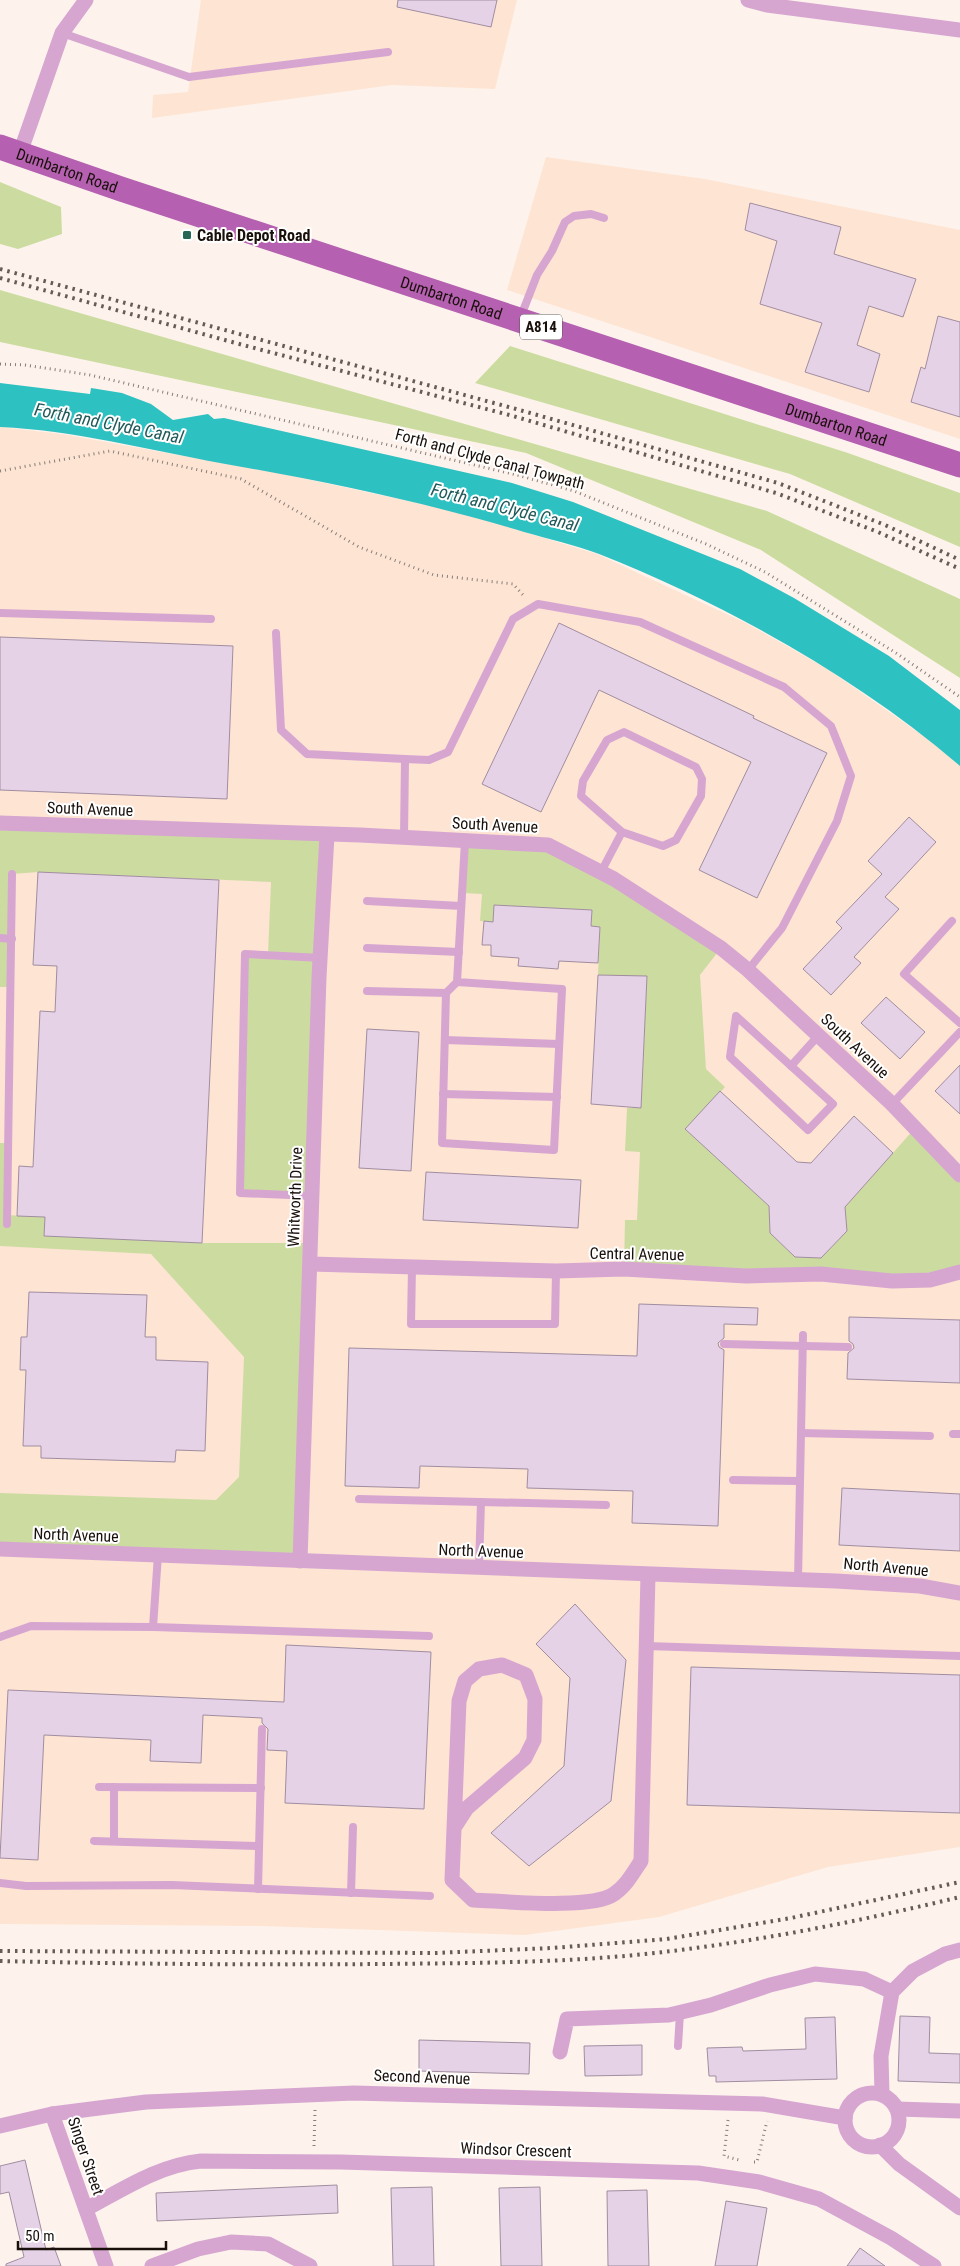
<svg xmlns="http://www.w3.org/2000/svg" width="960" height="2266" viewBox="0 0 960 2266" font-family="'Roboto Condensed',sans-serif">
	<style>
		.built { fill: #fee4d3 }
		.green { fill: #ccdca1 }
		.water { fill: #2ec1c2 }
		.building { fill: #e6d2e7; stroke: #a08da0 }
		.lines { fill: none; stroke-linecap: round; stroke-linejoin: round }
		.path { stroke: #877e78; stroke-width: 3; stroke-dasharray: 1 4; stroke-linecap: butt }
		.service { stroke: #d6a6d1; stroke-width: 8 }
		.minor { stroke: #d6a6d1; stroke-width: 15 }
		.primary { stroke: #b560b0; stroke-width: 25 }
		.rail { stroke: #655c56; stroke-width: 4; stroke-dasharray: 2.5 5; stroke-linecap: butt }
		.poi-dot { fill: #286755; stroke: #fff; stroke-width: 2 }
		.labels { text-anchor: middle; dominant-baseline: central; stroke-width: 4; stroke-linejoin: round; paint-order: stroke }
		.shield { fill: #fff; stroke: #5e5854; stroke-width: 1 }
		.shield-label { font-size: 15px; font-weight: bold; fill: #19100b }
		.street-label { font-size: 16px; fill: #19100b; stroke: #fff }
		.poi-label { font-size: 16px; font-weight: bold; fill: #19100b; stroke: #fff; text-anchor: start }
		.water-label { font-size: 18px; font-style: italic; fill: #215a5a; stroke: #fff }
	</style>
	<rect width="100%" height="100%" fill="#fdf3ec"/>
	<g class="built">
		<polygon points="201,0 517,0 495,89 392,85 152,118 153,95 188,92"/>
		<polygon points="546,157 705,179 960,230 960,439 507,290"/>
		<polygon points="0,427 62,434 283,474 459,512 597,554 746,623 826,668 935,744 960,766 960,1847 828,1867 659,1917 525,1935 261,1926 0,1924"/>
	</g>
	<g class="green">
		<polygon points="0,182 61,207 62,234 18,249 0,244"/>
		<polygon points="0,290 767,511 960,599 960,678 761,550 526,453 0,342"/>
		<polygon points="510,346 848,453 960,493 960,547 790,474 475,383"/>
		<polygon points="0,823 327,835 313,1196 240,1193 245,954 268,955 271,882 38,872 12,874 11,987 0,987"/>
		<polygon points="465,841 548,845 721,948 700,975 706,1069 725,1087 686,1129 769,1206 770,1233 795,1257 821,1258 847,1231 845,1207 915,1128 960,1179 960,1272 930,1280 624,1269 625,1220 637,1220 640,1152 625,1151 627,1108 641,1108 647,977 598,975 600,927 591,926 592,910 494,905 493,922 480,921 482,894 462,893"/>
		<polygon points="0,1143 8,1143 7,1215 45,1217 198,1243 312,1243 300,1561 0,1549 0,1493 216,1500 239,1477 244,1357 151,1254 0,1246"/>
	</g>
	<path class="water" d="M0,383L90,394L91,388L122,393L151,404L173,420L208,414L214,419L224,418L512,483L573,502L740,569L794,598L889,656L960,710V766C857,677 725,604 599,554C575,545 549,539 524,532C425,502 323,481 220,463C149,450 72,430 0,427Z"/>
	<g class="building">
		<polygon points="398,0 497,0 491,27 397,7"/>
		<polygon points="750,203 841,227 834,254 916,279 903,317 869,306 857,345 880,354 869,392 805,372 822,323 760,304 777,241 745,230"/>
		<polygon points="938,316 960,322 960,417 911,402 921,367 925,369"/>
		<polygon points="559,623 754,716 753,718 827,753 757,898 699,870 751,762 599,690 541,812 482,784"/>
		<polygon points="0,637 233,646 227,799 0,790"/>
		<polygon points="909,817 936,842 885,897 899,909 854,957 861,963 831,995 803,969 842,928 836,922 882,874 868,861"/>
		<polygon points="38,872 219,880 202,1243 44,1236 45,1217 17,1216 19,1166 33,1167 40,1011 55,1012 57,966 33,965"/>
		<polygon points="494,905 592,910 591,926 600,927 598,963 559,961 558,969 518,966 519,958 491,956 491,945 482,945 484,921 493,922"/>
		<polygon points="598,975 647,976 641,1108 591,1104"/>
		<polygon points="886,997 925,1032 900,1059 861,1023"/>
		<polygon points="367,1029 419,1032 411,1171 359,1168"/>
		<polygon points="960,1065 960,1114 935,1091"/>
		<polygon points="720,1091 797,1162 811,1163 854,1116 893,1153 845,1207 847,1231 821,1258 795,1257 770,1233 769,1206 685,1129"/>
		<polygon points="426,1172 581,1180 578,1228 423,1220"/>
		<polygon points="29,1292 147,1295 145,1337 156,1337 156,1360 208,1362 205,1451 176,1450 175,1462 41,1458 41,1446 23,1446 26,1370 20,1370 21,1337 27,1337"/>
		<polygon points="639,1304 758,1308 757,1325 724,1324 724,1338 718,1343 719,1347 724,1350 718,1526 632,1523 633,1491 527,1488 528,1469 420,1466 419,1488 345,1486 349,1348 637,1356"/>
		<polygon points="849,1317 960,1320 960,1383 847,1379 848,1353 854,1348 853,1344 849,1341"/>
		<polygon points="842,1488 960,1494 960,1551 839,1545"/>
		<polygon points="575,1604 626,1660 611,1801 529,1866 491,1833 564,1766 570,1678 536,1644"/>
		<polygon points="286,1645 431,1652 424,1809 285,1803 287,1751 267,1750 268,1729 262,1723 262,1718 203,1715 201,1763 150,1761 151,1740 44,1735 38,1860 0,1858 8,1690 284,1702"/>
		<polygon points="691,1667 960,1675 960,1813 687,1805"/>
		<polygon points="900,2016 930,2017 929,2053 960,2054 960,2083 898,2081"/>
		<polygon points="835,2017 837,2079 716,2082 716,2076 709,2076 707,2048 742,2047 743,2051 806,2049 805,2018"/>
		<polygon points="419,2040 530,2043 529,2074 419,2071"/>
		<polygon points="642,2045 642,2075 585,2076 584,2046"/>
		<polygon points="25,2160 46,2250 54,2247 61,2266 6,2266 6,2264 24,2257 9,2192 0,2194 0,2166"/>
		<polygon points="337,2185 338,2213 157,2221 156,2193"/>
		<polygon points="432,2187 434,2266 393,2266 391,2188"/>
		<polygon points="540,2187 542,2266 501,2266 499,2188"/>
		<polygon points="647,2190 649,2266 608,2266 607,2191"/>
		<polygon points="726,2201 767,2208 757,2266 715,2266"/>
		<polygon points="860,2248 885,2266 847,2266"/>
	</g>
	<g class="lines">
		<g class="path">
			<polyline points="0,364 25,365 90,375 517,475 574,491 706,544 765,572 896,653 960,697"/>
			<polyline points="0,471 110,451 241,479 359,547 434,575 513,584 525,597"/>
			<polyline points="728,2120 724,2156 739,2160"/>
			<polyline points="314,2146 315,2110"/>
			<polyline points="754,2162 757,2162 767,2121"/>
		</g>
		<g class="service">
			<polyline points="62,33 189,77 388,52"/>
			<polyline points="521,316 537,275 552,251 565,222 574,216 591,214 604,218"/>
			<polyline points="0,613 211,619"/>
			<polyline points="276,633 281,730 307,754 405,759"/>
			<polyline points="404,838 405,759 429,760 448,752 513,619 538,604 640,622 784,687 831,726 851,776 837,821 782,928 748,970"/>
			<polyline points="601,872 622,832 581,796 583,781 607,740 624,732 696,767 702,779 701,796 676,840 663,846 622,832"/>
			<polyline points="367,901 461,906"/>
			<polyline points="952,921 904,974 960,1023"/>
			<polyline points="0,938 12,939"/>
			<polyline points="367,948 459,952"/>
			<polyline points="457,982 446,993 442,1143 554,1150 562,989 457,982 465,841"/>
			<polyline points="367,991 446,993"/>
			<polygon points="736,1016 833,1104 808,1130 730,1057"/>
			<polyline points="445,1040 559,1044"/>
			<polyline points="791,1066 818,1036"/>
			<polyline points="443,1094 557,1097"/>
			<polyline points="892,1104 960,1032"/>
			<polyline points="313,1196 240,1193 245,954 322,958"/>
			<polyline points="7,1224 12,874"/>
			<polyline points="412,1267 411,1324 555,1324 556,1271"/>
			<polyline points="724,1344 848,1347"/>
			<polyline points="801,1433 930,1436"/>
			<polyline points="953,1434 960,1434"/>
			<polyline points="733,1480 800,1481"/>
			<polyline points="359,1499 606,1505"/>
			<polyline points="479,1568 481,1502"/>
			<polyline points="798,1580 803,1335"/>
			<polyline points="153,1627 429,1636"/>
			<polyline points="0,1637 31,1626 153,1627 158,1555"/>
			<polyline points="646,1646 960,1656"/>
			<polyline points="99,1787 261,1788"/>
			<polyline points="114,1787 114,1841"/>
			<polyline points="94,1841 259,1846"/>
			<polyline points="0,1883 26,1886 172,1885 430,1896"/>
			<polyline points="258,1889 262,1729"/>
			<polyline points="351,1893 353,1827"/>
			<polyline points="678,2046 680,2013"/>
		</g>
		<g class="minor">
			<polyline points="748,0 767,5 960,30"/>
			<polyline points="20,153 62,33 86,0"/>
			<polyline points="0,823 360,835 548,845 614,879 721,948 748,970 892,1104 960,1175"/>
			<polyline points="311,1264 556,1271 624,1269 746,1276 821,1274 892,1281 930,1280 960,1272"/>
			<polyline points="0,1549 836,1581 920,1586 960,1593"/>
			<polyline points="300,1561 319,977 327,835"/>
			<path d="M454,1828L467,1808L525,1758L534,1740L535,1699L526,1675L502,1665L479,1669L465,1681L459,1701L452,1880L473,1900C503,1901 591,1910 614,1894C626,1886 633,1873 641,1861L648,1575"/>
			<polyline points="560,2052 567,2019 669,2015 711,2005 770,1985 815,1974 864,1979 892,1992"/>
			<circle cx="872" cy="2120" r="27"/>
			<polyline points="882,2094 881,2056 892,1992 913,1971 945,1954 960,1950"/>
			<polyline points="897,2109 960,2111"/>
			<polyline points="52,2114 106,2266"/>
			<polyline points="0,2126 52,2114 146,2102 354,2093 762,2104 845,2118"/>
			<polyline points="880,2145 899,2164 960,2208"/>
			<path d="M86,2209C122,2190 159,2165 201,2161L341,2162L698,2173L759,2182L819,2199L891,2238L934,2266"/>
			<polyline points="152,2266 198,2249 231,2242 268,2244 310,2266"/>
		</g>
		<path class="primary" id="s1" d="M0,147L121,189L960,465"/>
		<g class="rail">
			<polyline points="0,269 516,409 778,483 885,525 960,560"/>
			<polyline points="0,278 243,345 513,416 776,493 878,532 960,569"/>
			<polyline points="0,1951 435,1953 552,1948 667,1939 791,1918 960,1882"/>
			<path d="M0,1961C128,1964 256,1965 383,1964C471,1963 558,1963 645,1954C751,1943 856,1922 960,1897"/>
		</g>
	</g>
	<rect class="poi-dot" x="182" y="230" width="10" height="10" rx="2.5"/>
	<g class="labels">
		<rect class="shield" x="520" y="314.5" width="42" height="25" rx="4"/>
		<g class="shield-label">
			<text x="541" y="327">A814</text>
		</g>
		<g class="street-label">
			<text stroke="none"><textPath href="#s1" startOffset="71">Dumbarton Road</textPath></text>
			<text stroke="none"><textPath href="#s1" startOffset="476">Dumbarton Road</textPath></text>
			<text stroke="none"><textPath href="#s1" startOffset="881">Dumbarton Road</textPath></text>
			<text transform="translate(490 459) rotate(15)">Forth and Clyde Canal Towpath</text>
			<text transform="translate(90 809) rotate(2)">South Avenue</text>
			<text transform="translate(495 825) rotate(3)">South Avenue</text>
			<text transform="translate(855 1046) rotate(43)">South Avenue</text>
			<text transform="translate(295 1197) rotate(-88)">Whitworth Drive</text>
			<text transform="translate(637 1254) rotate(1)">Central Avenue</text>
			<text transform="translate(76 1535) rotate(2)">North Avenue</text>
			<text transform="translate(481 1551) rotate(2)">North Avenue</text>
			<text transform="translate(886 1567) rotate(5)">North Avenue</text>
			<text transform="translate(422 2077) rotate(2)">Second Avenue</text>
			<text transform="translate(516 2150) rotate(2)">Windsor Crescent</text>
			<text transform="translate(86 2156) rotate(71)">Singer Street</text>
		</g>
		<g class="poi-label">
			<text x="197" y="235">Cable Depot Road</text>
		</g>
		<g class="water-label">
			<text transform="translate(109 423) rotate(11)">Forth and Clyde Canal</text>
			<text transform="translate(505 507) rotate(14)">Forth and Clyde Canal</text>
		</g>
	</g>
	<path d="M18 2241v8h148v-8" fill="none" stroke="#19100b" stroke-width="2.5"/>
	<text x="25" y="2241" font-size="15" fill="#19100b" stroke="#ffffff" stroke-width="4" paint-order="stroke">50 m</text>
</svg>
